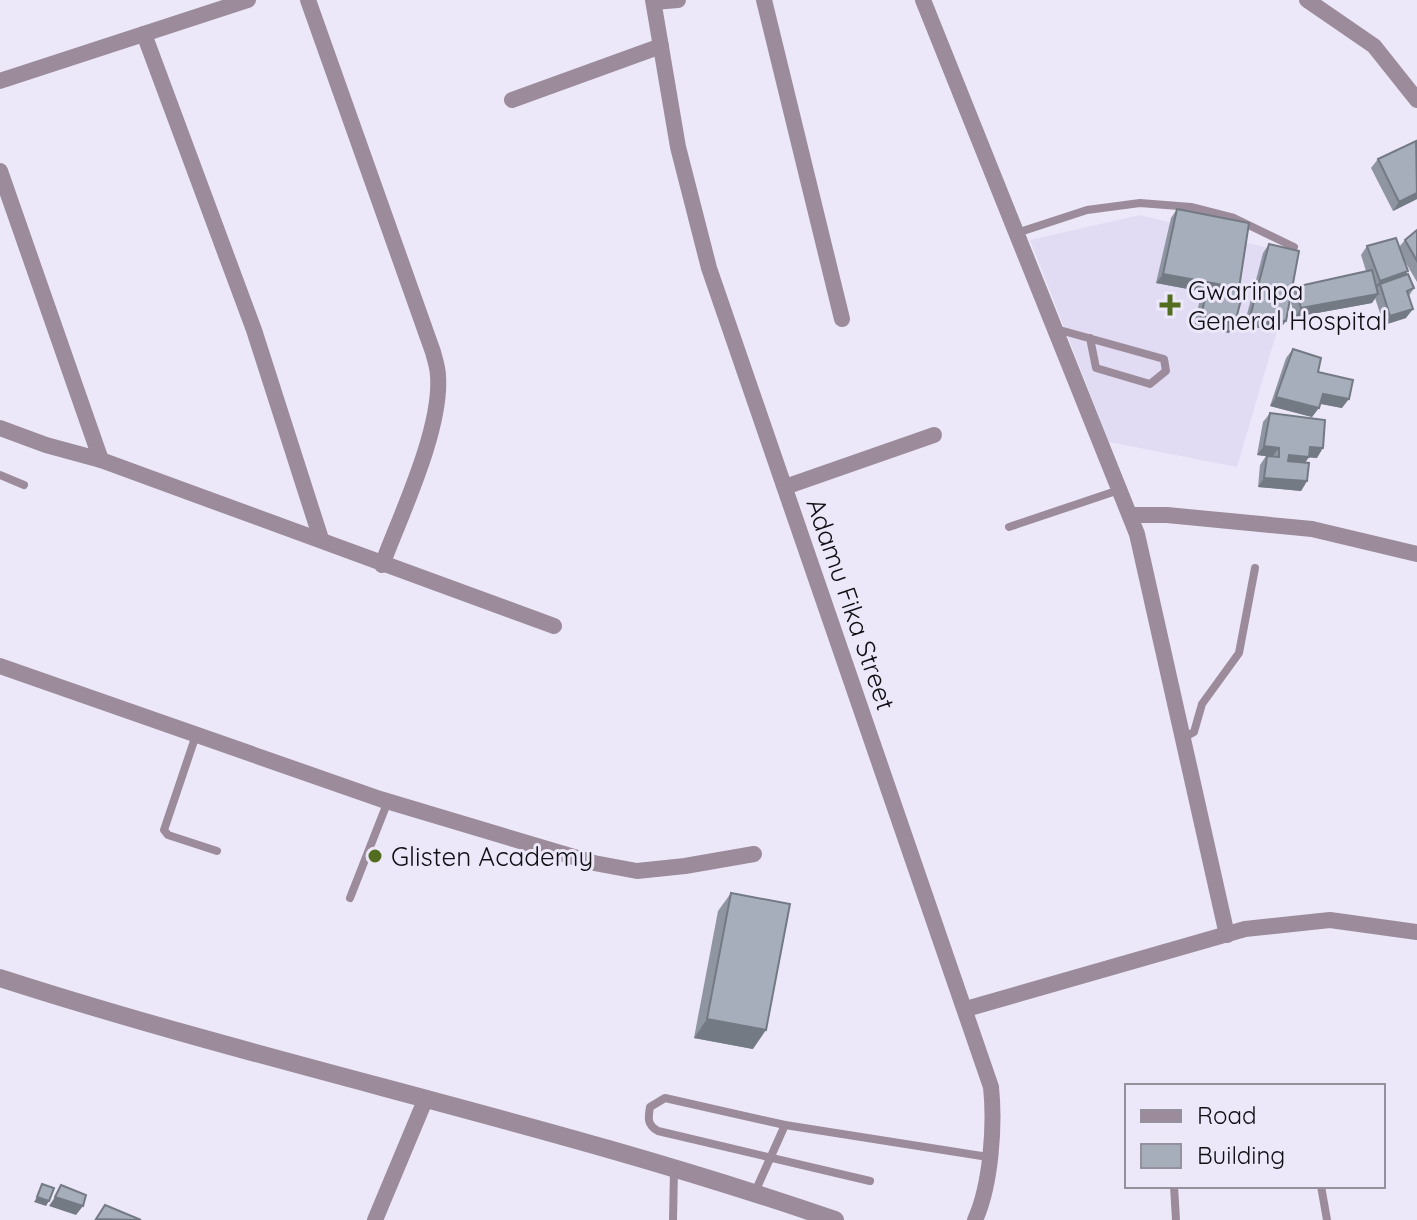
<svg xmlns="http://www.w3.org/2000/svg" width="1417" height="1220" viewBox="0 0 1417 1220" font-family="Quicksand,sans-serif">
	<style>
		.built { fill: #e1dcf3 }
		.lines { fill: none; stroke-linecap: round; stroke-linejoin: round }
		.service { stroke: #9c8c9b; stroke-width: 8 }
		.minor { stroke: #9c8c9b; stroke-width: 16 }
		.tertiary { stroke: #9c8c9b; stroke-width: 18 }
		.wall { fill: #8f96a2 }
		.shaded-wall { fill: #747a84 }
		.building { fill: #a6aebc; stroke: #747a84; stroke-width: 2 }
		.poi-dot { fill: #526d1f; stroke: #ece8f9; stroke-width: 3 }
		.labels { text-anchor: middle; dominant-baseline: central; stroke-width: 6; stroke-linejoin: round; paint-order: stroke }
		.poi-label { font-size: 26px; fill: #100f14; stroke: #ece8f9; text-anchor: start }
		.street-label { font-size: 26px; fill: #100f14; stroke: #ece8f9 }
	</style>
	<rect width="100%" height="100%" fill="#ece8f9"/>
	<polygon class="built" points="1140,215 1299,256 1237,467 1109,442 1030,240"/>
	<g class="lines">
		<g class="service">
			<polyline points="1017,233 1087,210 1140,203 1191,207 1234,218 1294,247"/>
			<polyline points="1056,329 1164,359 1166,371 1150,384 1096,368 1090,338"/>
			<polyline points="0,475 24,485"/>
			<polyline points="1009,527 1119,490"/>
			<polyline points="196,735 164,830 168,835 217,851"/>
			<polyline points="1183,738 1194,732 1202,704 1239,653 1255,568"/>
			<polyline points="350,898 388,801"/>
			<path d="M785,1125L665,1098L650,1107C648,1118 647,1125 658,1131L870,1181"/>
			<polyline points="1174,1186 1176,1220"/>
			<polyline points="1321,1186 1327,1220"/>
			<polyline points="755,1192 785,1125 988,1157"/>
			<polyline points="673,1220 674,1170"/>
		</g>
		<g class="minor">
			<path d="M308,0L433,352C435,360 438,368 438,376C442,429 401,514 382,565"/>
			<path d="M653,0L678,147L709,268L991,1087C995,1125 991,1185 975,1220"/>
			<polyline points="764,0 842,319"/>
			<polyline points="923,0 1137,534 1227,935"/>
			<polyline points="1307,0 1374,46 1417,100"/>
			<polyline points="654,2 678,0"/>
			<polyline points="144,34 254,330 321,539"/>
			<polyline points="0,81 248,0"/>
			<polyline points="512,100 661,46"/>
			<polyline points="0,171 101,460"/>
			<polyline points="0,428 46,445 101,460 554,626"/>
			<polyline points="785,487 934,435"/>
			<polyline points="1130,515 1167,515 1312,529 1417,554"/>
			<polyline points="0,666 380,799 594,863 637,871 685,866 754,854"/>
			<polyline points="966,1009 1245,929 1330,920 1417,932"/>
			<polyline points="375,1220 426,1098"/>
		</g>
		<path class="tertiary" d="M0,978C276,1067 561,1125 835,1220"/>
	</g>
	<g class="wall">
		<polygon points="1378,159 1417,199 1393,211 1371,168"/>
		<polygon points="1177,209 1237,291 1229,333 1194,325 1201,295 1204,292 1156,283 1171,218"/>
		<polygon points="1417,230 1417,282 1403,258 1406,275 1414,288 1409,296 1406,318 1384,325 1375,298 1372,303 1295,317 1290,299 1286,321 1279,330 1244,326 1263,253 1269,244 1291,293 1295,287 1366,271 1361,255 1367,246 1399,247 1405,240"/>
		<polygon points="1293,349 1318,372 1342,408 1320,404 1312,417 1270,406 1286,358"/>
		<polygon points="1270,413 1317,458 1309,457 1305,462 1307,481 1301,491 1258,487 1260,465 1266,456 1257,455 1263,422"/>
		<polygon points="731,893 753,1049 694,1038 718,911"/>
	</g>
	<g class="shaded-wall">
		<polygon points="1417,193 1417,199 1393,211 1399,202"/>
		<polygon points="1408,271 1402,281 1380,284 1376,289 1373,290 1380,281"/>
		<polygon points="1163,274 1239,288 1233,298 1208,286 1204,292 1156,283"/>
		<polygon points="1378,294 1372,303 1295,317 1301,308"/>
		<polygon points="1413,309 1406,318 1384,325 1390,316"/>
		<polygon points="1201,316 1235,323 1229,333 1194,325"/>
		<polygon points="1250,317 1286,321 1279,330 1244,326"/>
		<polygon points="1323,394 1349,399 1342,408 1317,403"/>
		<polygon points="1276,397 1319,408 1312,417 1270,406"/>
		<polygon points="1264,446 1279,448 1272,457 1257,455"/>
		<polygon points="1310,447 1323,448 1317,458 1304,457"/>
		<polygon points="1289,455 1309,457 1302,467 1283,465"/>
		<polygon points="1264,478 1307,481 1301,491 1258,487"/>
		<polygon points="707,1019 766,1030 753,1049 694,1038"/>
		<polygon points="37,1197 49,1201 46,1206 34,1202"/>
		<polygon points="55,1197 83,1206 76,1215 49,1206"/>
	</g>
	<g class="building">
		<polygon points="1416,141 1417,193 1399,202 1378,159"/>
		<polygon points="1177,209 1249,223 1239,288 1163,274"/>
		<polygon points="1417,230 1417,261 1405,240"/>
		<polygon points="1396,238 1408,271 1380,281 1367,246"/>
		<polygon points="1269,244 1299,251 1286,321 1250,317"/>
		<polygon points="1372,270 1378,294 1301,308 1295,287"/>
		<polygon points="1408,274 1414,288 1407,291 1413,309 1390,316 1380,284"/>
		<polygon points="1208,286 1243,292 1235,323 1201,316"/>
		<polygon points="1293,349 1321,358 1318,372 1353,380 1349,399 1323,394 1319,408 1276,397"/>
		<polygon points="1270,413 1325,420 1323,448 1310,447 1309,457 1289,455 1288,461 1309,463 1307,481 1264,478 1267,456 1279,457 1279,448 1264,446"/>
		<polygon points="731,893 790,904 766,1030 707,1019"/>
		<polygon points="42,1184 54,1188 49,1201 37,1197"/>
		<polygon points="61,1185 86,1195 83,1206 55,1197"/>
		<polygon points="105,1205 141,1220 96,1219"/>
	</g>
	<g class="poi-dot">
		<path d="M1166 293h8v8h8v8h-8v8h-8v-8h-8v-8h8z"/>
		<circle cx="375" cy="856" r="8"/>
	</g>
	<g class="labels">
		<g class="poi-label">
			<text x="1188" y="290">Gwarinpa<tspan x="1188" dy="30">General Hospital</tspan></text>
			<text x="391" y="856">Glisten Academy</text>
		</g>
		<g class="street-label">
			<text transform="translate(851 604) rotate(71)">Adamu Fika Street</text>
		</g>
	</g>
	<rect x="1125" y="1084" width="260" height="104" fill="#ece8f9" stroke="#94919d" stroke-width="2"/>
	<rect x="1141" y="1110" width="40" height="12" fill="#9c8c9b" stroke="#94919d" stroke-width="2"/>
	<text x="1197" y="1124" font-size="24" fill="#100f14">Road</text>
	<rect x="1141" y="1144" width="40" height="24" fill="#a6aebc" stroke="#94919d" stroke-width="2"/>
	<text x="1197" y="1164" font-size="24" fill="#100f14">Building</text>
</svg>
